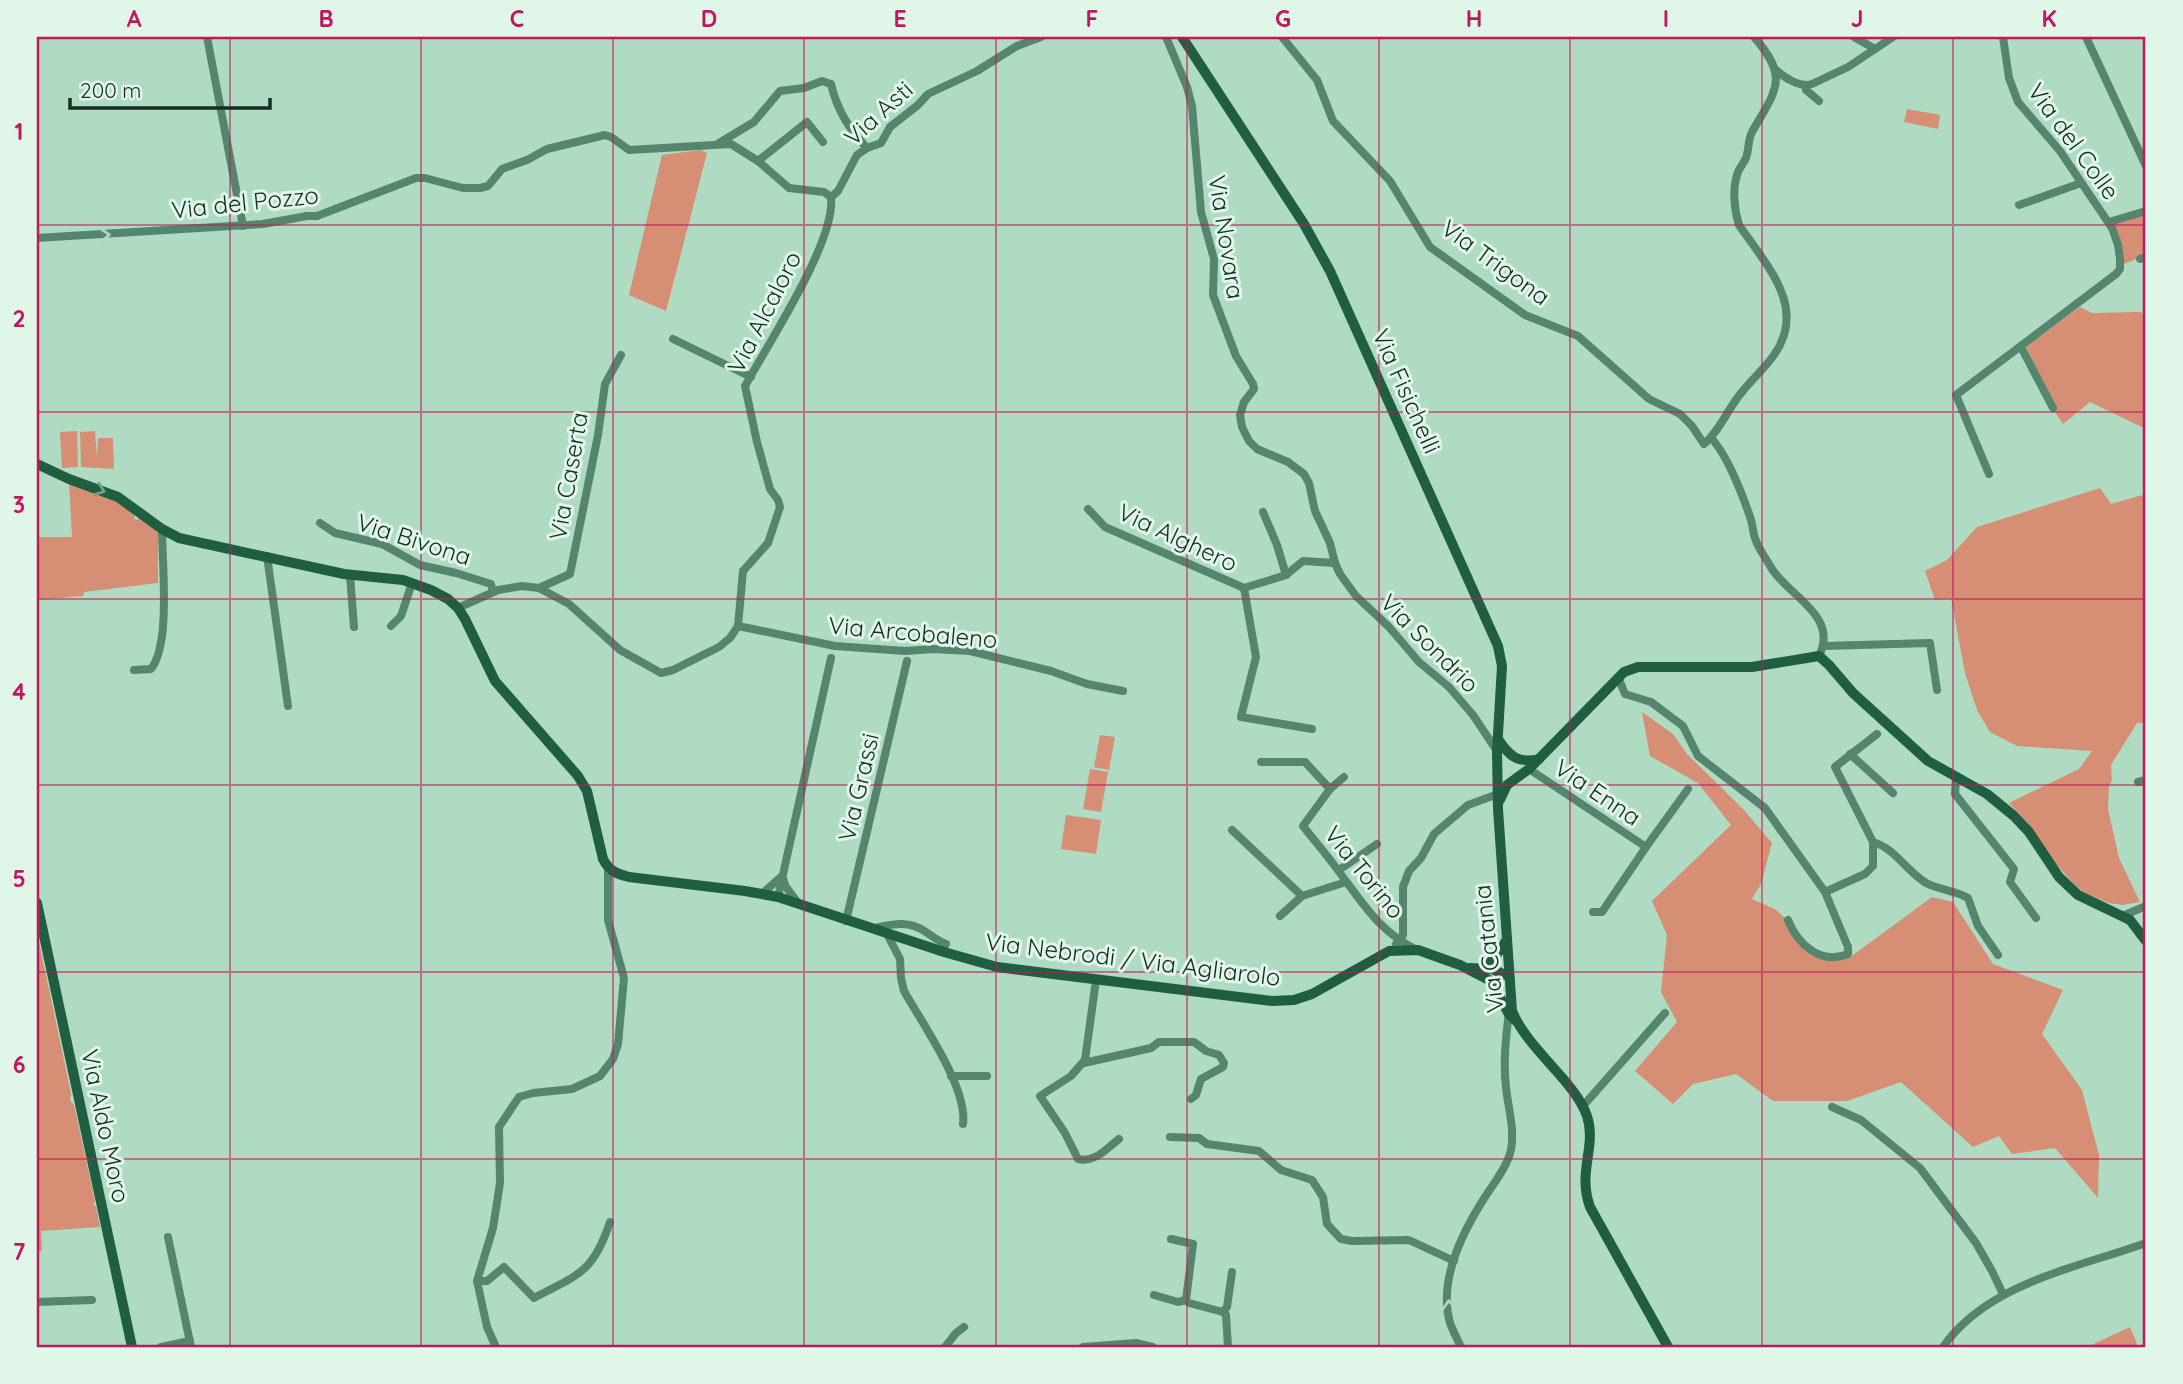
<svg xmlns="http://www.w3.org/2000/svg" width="2183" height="1384" viewBox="0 0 2183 1384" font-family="Quicksand,sans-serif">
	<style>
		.green { fill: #d68e74 }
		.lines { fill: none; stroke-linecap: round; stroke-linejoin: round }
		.street { stroke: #55856c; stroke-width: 8 }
		.secondary { stroke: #205e42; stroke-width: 10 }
		.oneway { stroke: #b6d4c4 }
		.oneway2 { stroke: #76a28d }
		.grid { fill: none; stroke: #c2185b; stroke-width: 2; stroke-opacity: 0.55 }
		.labels { text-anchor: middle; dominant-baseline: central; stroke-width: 6; stroke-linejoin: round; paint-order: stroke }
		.street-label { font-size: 24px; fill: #1a2b22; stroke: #e0f6e9 }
		.neatline { fill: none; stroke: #c2185b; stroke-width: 2.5 }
		.grid-label { font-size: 23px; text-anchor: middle; font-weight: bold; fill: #c2185b }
	</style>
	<rect width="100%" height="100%" fill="#aedbc2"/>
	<g class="green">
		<polygon points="1907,109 1940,115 1938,129 1904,122"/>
		<polygon points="701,150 707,153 666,311 629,295 662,155"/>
		<polygon points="2146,214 2146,255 2124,264 2122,247 2114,224"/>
		<polygon points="2080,307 2092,313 2141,312 2146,321 2146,429 2090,402 2063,424 2055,412 2057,410 2026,347"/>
		<polygon points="77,431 78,467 62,468 60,432"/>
		<polygon points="95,431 97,458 98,438 113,438 114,469 81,467 80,432"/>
		<polygon points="69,482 107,494 135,512 134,518 137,520 140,518 158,529 158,583 84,592 83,596 37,600 37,537 72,537"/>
		<polygon points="2100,488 2111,504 2146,494 2146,723 2137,723 2111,765 2112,780 2109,786 2108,809 2119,858 2140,902 2122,905 2109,903 2085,893 2074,884 2049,856 2029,824 2009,803 2079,769 2092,751 2017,746 1990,732 1977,710 1965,673 1951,598 1935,600 1925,571 1947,560 1977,527"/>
		<polygon points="1642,712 1673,734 1687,754 1743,809 1772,843 1761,884 1752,899 1775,909 1784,917 1791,932 1804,949 1826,959 1849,958 1932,897 1953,902 1993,964 2063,990 2042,1034 2082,1090 2099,1155 2098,1198 2055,1148 2012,1154 1999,1136 1973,1147 1901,1082 1847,1101 1773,1101 1736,1074 1693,1084 1673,1104 1635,1071 1677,1022 1661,992 1667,935 1652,901 1731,825 1698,783 1650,756"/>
		<polygon points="1100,735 1115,737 1109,770 1094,767"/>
		<polygon points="1090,769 1108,772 1101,812 1083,809"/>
		<polygon points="1066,815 1101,820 1096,854 1061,849"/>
		<polygon points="37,933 71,1093 70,1100 74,1105 95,1201 93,1206 96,1206 100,1227 41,1231 42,1251 37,1251"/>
		<polygon points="2130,1327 2137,1344 2134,1347 2087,1347"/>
	</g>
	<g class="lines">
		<g class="street">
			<polyline points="207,37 243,226"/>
			<polyline points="1166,37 1187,87 1192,106 1201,212 1214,259 1213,295 1236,356 1253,384 1254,389 1244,402 1240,415 1242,427 1249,441 1257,449 1288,462 1304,474 1309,483 1315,511 1330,543 1335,563 1340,574 1356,596 1389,627 1419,662 1449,687 1473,715 1497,751"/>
			<path d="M1282,37L1317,80L1333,121L1390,181L1430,247L1525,315L1578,336L1649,399L1680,414L1692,426L1704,444C1720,431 1728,408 1742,392C1752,379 1765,368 1774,355C1808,307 1766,265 1739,225C1734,209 1732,188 1738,172C1740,167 1744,163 1746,158C1749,150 1748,139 1752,132C1776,90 1790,78 1754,37"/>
			<polyline points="1854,37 1875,49"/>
			<polyline points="2086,37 2146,166"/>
			<path d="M1776,70C1785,78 1800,88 1812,84L1848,67L1893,37"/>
			<polyline points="1805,86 1806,90 1819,101"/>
			<path d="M719,143L754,122L780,91L804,88L822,81L831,84C837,110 849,129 867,148"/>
			<polyline points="758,161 807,122 823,142"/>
			<polyline points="831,197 838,191 857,155 867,148 881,143 890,127 918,105 928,94 977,71 1017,46 1041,37"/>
			<polyline points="2019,205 2081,183"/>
			<polyline points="2109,222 2146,211"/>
			<polyline points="37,238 263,224 307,216 317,216 416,178 425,178 463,188 480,188 488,186 502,169 527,160 547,149 605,135 611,137 629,150 731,144 758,161 789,188 824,192 831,197"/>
			<polyline points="2140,259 2146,257"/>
			<polyline points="673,339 751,377"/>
			<polyline points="2021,347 2053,408"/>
			<path d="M1711,438C1727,454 1744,498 1751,520C1753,527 1753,534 1756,541C1760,551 1767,560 1772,569C1790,597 1839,616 1819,656"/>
			<polyline points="1989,474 1956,395 2116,274 2120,269 2120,259 2118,245 2112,228 2060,151 2018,102 2009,78 2003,37"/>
			<polyline points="1088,509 1105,527 1244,588 1286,575 1303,561 1335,563"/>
			<polyline points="1263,512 1277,545 1286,575"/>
			<polyline points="320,523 335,533 382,544 420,565 456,573 491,584 493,592"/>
			<polyline points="267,556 288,706"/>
			<polyline points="350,575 354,627"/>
			<polyline points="539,588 570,574 598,435 605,384 621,355"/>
			<polyline points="1244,588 1256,657 1241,717 1312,729"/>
			<path d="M458,608L498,590L522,586L539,588L569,604L620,650L661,673L673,670L719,647L730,638L738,626L743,571L768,543L780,507L778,500L770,489L757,442L745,386C768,344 836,241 831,197"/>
			<polyline points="391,626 401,616 412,583"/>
			<polyline points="738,626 835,646 905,651 933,649 970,651 1051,671 1087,684 1123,691"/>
			<polyline points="1824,646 1930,643 1937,690"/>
			<path d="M134,670L151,669C171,645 162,562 162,529"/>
			<path d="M1618,677L1625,694L1651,702L1683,726L1698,756L1765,808L1825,892L1848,947V954C1821,965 1798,945 1788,920"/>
			<polyline points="1850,754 1893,793"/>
			<polyline points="1261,762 1305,762 1330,789"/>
			<polyline points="1529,769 1646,847 1602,912 1593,912"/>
			<path d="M1344,777L1330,789L1303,826C1314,840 1326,854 1337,869C1362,902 1378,931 1417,950"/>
			<polyline points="1956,778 1955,794 2014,869 2010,882 2036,918"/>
			<polyline points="2138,782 2146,780"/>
			<polyline points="1232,830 1302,896"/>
			<path d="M1873,842C1896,849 1905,870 1926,883C1939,890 1955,890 1968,898L1978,926L1998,955"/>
			<polyline points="1646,847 1688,789"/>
			<polyline points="1339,870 1377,844"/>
			<polyline points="1825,892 1865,874 1873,866 1873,842 1835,767 1877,734"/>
			<polyline points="762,894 782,876 786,887 798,903"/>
			<polyline points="778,897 831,658"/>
			<polyline points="1280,916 1302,896 1346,882"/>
			<polyline points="2122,916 2146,906"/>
			<polyline points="846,921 907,661"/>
			<path d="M874,928C893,924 909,920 926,932C933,937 938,941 946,944"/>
			<path d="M887,934L900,959L901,978L904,991C922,1023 968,1088 963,1124"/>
			<polyline points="1396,944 1403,935 1403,887 1409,871 1421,858 1434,834 1468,805 1498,794"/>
			<path d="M1096,980L1085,1060L1071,1076L1040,1096L1065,1133L1078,1159C1095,1163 1106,1149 1119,1139"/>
			<polyline points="1084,1063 1151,1048 1159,1042 1194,1042 1206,1051 1219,1055 1224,1063 1223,1067 1201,1079 1196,1095 1191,1099"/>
			<polyline points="951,1076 987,1076"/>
			<polyline points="1583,1106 1665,1013"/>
			<polyline points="1832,1107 1861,1120 1920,1168 1976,1243 1992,1271 2003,1294"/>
			<polyline points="1170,1137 1199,1138 1207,1144 1259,1151 1281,1170 1312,1180 1323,1197 1327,1224 1341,1239 1352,1241 1409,1240 1454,1261"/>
			<polyline points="168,1237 191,1347"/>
			<polyline points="1171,1239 1193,1244 1186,1300 1189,1303 1223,1312 1226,1315 1228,1347"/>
			<path d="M477,1281H487L504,1267L534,1298C579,1274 593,1273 610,1222"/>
			<polyline points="1154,1295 1178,1302 1186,1300"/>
			<polyline points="37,1302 92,1300"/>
			<polyline points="1223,1312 1227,1307 1232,1272"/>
			<polyline points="161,1347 190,1341"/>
			<polyline points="496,1347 487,1327 477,1281 493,1228 500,1183 499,1127 519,1097 533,1093 572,1089 600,1076 613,1059 618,1044 624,978 608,920 608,868"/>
			<polyline points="945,1347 956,1333 964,1327"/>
			<polyline points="1083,1347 1136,1343 1153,1347"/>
			<path d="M1461,1347C1457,1339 1453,1331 1450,1323C1438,1281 1463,1231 1485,1197C1494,1183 1507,1167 1511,1150C1515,1129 1508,1108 1506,1087C1503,1062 1506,1036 1509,1012"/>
			<path d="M1943,1347C1988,1283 2076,1268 2146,1243"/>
		</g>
		<g class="secondary">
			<path d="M1182,37L1304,224L1330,271L1498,646L1502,666L1497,751L1498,809L1512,1011C1528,1050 1575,1081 1587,1116C1597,1147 1577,1171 1590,1207L1668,1347"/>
			<path d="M37,464L69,479L118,497L162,529L179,538L344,574L403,580L431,590L448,599L458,608L465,619L495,681L578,776L587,791L603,859C609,871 617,874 629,877L745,891L778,897L944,952L997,967L1272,1001L1294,1000L1312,994L1389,951L1418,950L1460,965L1491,981L1509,1014L1516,1021"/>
			<path d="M1498,739C1509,756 1518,764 1539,759"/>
			<polyline points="1500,800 1507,785 1529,769 1624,672 1638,667 1752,667 1819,656 1829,665 1853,693 1928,761 1987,794 2014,816 2029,832 2059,877 2078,895 2130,920 2146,941"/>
			<polyline points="37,903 132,1347"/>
			<polyline points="1470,968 1492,969 1508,976"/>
			<polyline points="1483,968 1493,960 1506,941"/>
		</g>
	</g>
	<defs><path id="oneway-chevron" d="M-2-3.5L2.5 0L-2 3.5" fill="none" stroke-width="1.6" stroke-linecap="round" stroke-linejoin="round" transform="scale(1.75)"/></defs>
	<g class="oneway">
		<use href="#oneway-chevron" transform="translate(105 235) rotate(-4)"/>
		<use href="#oneway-chevron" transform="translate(1449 1305) rotate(-92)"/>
	</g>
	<use class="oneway2" href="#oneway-chevron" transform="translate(100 490) rotate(20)"/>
	<path class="grid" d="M230,37V1347M421,37V1347M613,37V1347M804,37V1347M996,37V1347M1187,37V1347M1379,37V1347M1570,37V1347M1762,37V1347M1953,37V1347M37,225H2146M37,412H2146M37,599H2146M37,785H2146M37,972H2146M37,1159H2146"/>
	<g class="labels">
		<g class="street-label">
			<text transform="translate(878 113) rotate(-42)">Via Asti</text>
			<text transform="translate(2074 141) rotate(54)">Via del Colle</text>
			<text transform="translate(245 202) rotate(-6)">Via del Pozzo</text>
			<text transform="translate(1227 237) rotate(81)">Via Novara</text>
			<text transform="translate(1496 262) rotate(36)">Via Trigona</text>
			<text transform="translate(764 312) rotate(-63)">Via Alcaloro</text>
			<text transform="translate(1407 391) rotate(66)">Via Fisichelli</text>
			<text transform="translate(568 476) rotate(-80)">Via Caserta</text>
			<text transform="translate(1178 537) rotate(25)">Via Alghero</text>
			<text transform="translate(414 539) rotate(18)">Via Bivona</text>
			<text transform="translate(913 632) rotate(5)">Via Arcobaleno</text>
			<text transform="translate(1430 643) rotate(45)">Via Sondrio</text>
			<text transform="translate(858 787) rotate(-77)">Via Grassi</text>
			<text transform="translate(1598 792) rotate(34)">Via Enna</text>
			<text transform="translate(1365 872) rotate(51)">Via Torino</text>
			<text transform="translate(1488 949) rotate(-96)">Via Catania</text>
			<text transform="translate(1133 959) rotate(7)">Via Nebrodi / Via Agliarolo</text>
			<text transform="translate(106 1126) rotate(78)">Via Aldo Moro</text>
		</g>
	</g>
	<rect width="2183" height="1384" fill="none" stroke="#e0f6e9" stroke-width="77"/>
	<path d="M70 98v10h200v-10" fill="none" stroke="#1a2b22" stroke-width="3.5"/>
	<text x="80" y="98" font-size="21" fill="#1a2b22" stroke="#e0f6e9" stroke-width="5" paint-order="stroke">200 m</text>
	<rect x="38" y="38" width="2106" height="1308" class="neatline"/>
	<g class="grid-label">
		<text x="134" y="27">A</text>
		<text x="326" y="27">B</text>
		<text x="517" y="27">C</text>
		<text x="709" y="27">D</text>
		<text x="900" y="27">E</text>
		<text x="1092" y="27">F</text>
		<text x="1283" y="27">G</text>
		<text x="1474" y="27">H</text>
		<text x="1666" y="27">I</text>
		<text x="1857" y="27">J</text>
		<text x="2049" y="27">K</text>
		<text x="19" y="140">1</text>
		<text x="19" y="327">2</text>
		<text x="19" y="513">3</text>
		<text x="19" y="700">4</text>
		<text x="19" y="887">5</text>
		<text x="19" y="1073">6</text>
		<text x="19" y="1260">7</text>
	</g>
</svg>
